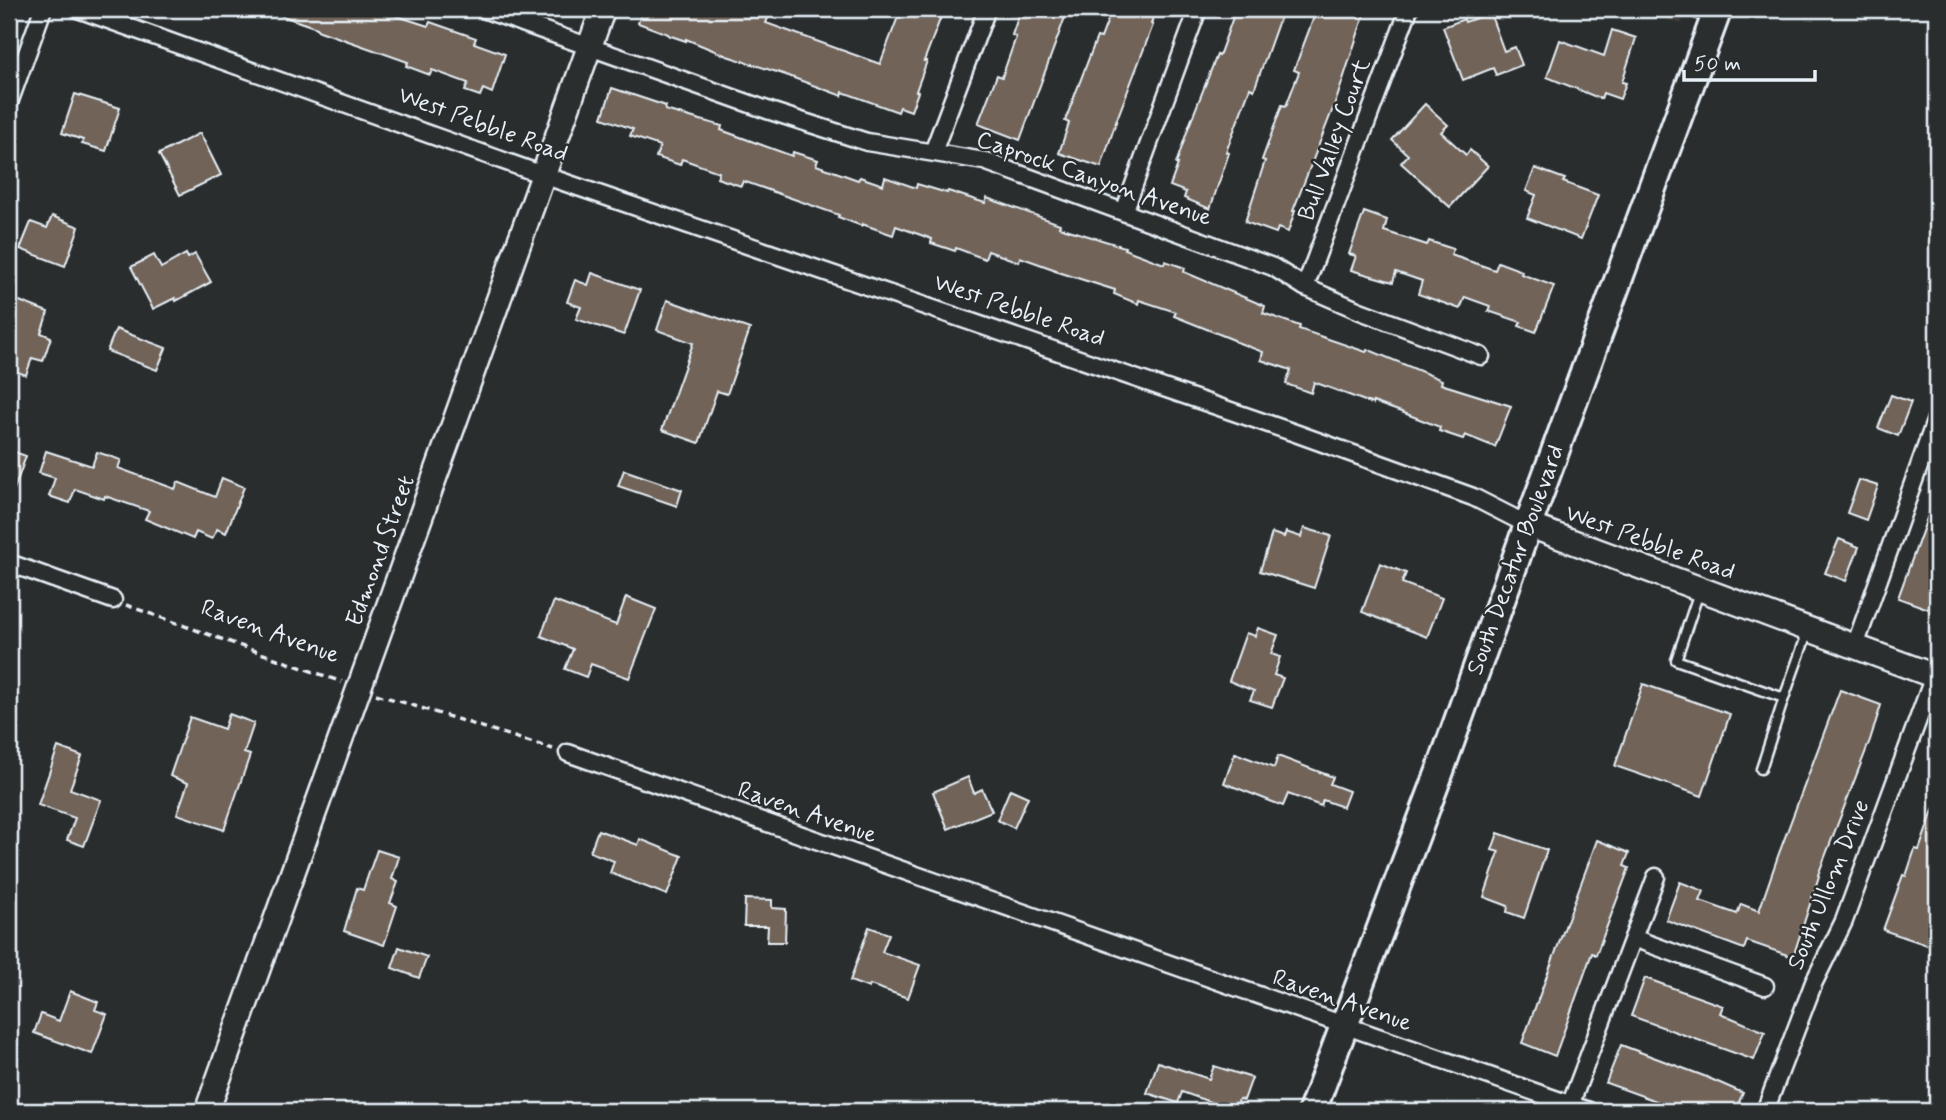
<svg xmlns="http://www.w3.org/2000/svg" width="1946" height="1120" viewBox="0 0 1946 1120" font-family="Mynerve,sans-serif">
	<style>
		.built { fill: #3f3d3b }
		.building { fill: #716358; stroke: #e8f1f8; stroke-width: 2 }
		.lines { fill: none; stroke-linecap: round; stroke-linejoin: round }
		.lane-casing { stroke: #e8f1f8; stroke-width: 13 }
		.street-casing { stroke: #e8f1f8; stroke-width: 21 }
		.secondary-casing { stroke: #e8f1f8; stroke-width: 28 }
		.primary-casing { stroke: #e8f1f8; stroke-width: 32 }
		.path { stroke: #e8f1f8; stroke-width: 3.5; stroke-dasharray: 7 5; stroke-linecap: butt }
		.lane { stroke: #2a2d2e; stroke-width: 8 }
		.street { stroke: #2a2d2e; stroke-width: 16 }
		.secondary { stroke: #2a2d2e; stroke-width: 23 }
		.primary { stroke: #2a2d2e; stroke-width: 26 }
		.labels { text-anchor: middle; dominant-baseline: central; stroke-width: 5; stroke-linejoin: round; paint-order: stroke }
		.street-label { font-size: 24px; fill: #e8f1f8; stroke: #2a2d2e }
	</style>
	<rect width="100%" height="100%" fill="#2a2d2e"/>
	<filter id="ink" filterUnits="userSpaceOnUse"><feTurbulence type="fractalNoise" baseFrequency=".0143" numOctaves="2"/><feDisplacementMap in="SourceGraphic" scale="14" xChannelSelector="R" yChannelSelector="G"/><feConvolveMatrix kernelMatrix="1 2 1 2 8 2 1 2 1" color-interpolation-filters="sRGB"/></filter>
	<g filter="url(#ink)">
		<polygon class="built" points="1635,9 1687,9 1681,24"/>
		<g class="building">
			<polygon points="268,9 386,9 385,12 428,26 430,22 476,38 474,43 505,54 492,93 483,89 480,96 465,91 468,83 432,70 430,75 406,66 408,62 317,30 317,28 268,11"/>
			<polygon points="643,9 756,9 770,13 766,23 880,64 901,9 944,9 924,61 927,61 916,91 918,92 911,111 900,107 898,112 843,92 842,96 783,74 727,56 686,39 686,41 668,35 668,34 638,23"/>
			<polygon points="1021,9 1068,9 1020,140 978,124 997,75 1002,77 1016,37 1012,35"/>
			<polygon points="1112,9 1156,9 1151,24 1153,25 1117,119 1101,167 1059,153 1069,123 1065,121 1097,37 1101,38"/>
			<polygon points="1236,9 1283,9 1254,90 1250,88 1226,152 1229,153 1210,209 1184,198 1186,192 1170,186 1178,164 1176,164 1189,126 1217,55 1219,56"/>
			<polygon points="1317,9 1366,9 1337,98 1293,211 1295,211 1288,232 1278,228 1276,233 1245,222 1265,161 1262,160 1282,105 1286,106 1299,72 1294,70"/>
			<polygon points="1490,13 1504,51 1515,47 1522,65 1496,75 1493,68 1463,80 1443,27 1464,19 1465,22"/>
			<polygon points="1612,30 1636,38 1622,82 1626,83 1620,99 1603,93 1601,99 1547,77 1560,40 1604,56"/>
			<polygon points="612,88 666,106 665,110 722,126 721,130 792,156 793,152 818,160 816,165 858,180 860,177 883,185 885,177 916,188 917,184 947,193 948,191 985,203 987,198 1060,224 1059,227 1125,247 1124,249 1164,264 1165,261 1185,268 1184,272 1265,306 1263,313 1300,326 1299,329 1366,352 1367,349 1442,380 1441,384 1511,406 1495,447 1465,435 1463,439 1439,431 1440,427 1404,413 1373,402 1373,404 1314,382 1311,393 1286,384 1291,370 1261,360 1263,352 1234,341 1234,340 1174,316 1176,312 1139,300 1138,304 1114,294 1115,290 1055,271 1056,270 1020,257 1019,262 988,251 985,259 956,248 955,251 931,243 932,239 896,226 893,235 862,224 862,226 838,217 839,215 743,181 741,186 717,178 719,172 682,159 680,165 656,157 660,146 630,136 633,129 602,118"/>
			<polygon points="75,94 120,108 106,151 82,144 83,140 62,133"/>
			<polygon points="1425,104 1448,125 1441,132 1466,155 1470,150 1488,166 1450,207 1401,163 1408,155 1392,140"/>
			<polygon points="200,133 221,175 180,195 159,154"/>
			<polygon points="1535,168 1565,179 1563,182 1598,195 1581,239 1527,218 1536,195 1526,191"/>
			<polygon points="1364,212 1387,220 1384,231 1427,245 1429,241 1453,249 1451,255 1495,270 1498,262 1522,271 1521,274 1554,286 1536,332 1519,326 1521,322 1488,311 1490,306 1465,297 1460,309 1418,294 1422,281 1396,272 1393,282 1351,270 1356,256 1349,254"/>
			<polygon points="52,216 79,227 65,266 20,249 31,222 47,228"/>
			<polygon points="186,254 188,258 195,254 211,282 176,301 175,298 153,309 131,267 154,255 161,268"/>
			<polygon points="592,273 640,290 624,335 576,319 581,307 567,302 575,280 588,285"/>
			<polygon points="9,297 48,312 41,333 51,337 43,361 32,358 26,375 9,369"/>
			<polygon points="667,300 750,329 727,394 717,391 699,443 662,430 693,343 657,330"/>
			<polygon points="116,329 166,348 157,370 107,351"/>
			<polygon points="1891,395 1911,402 1898,436 1878,428"/>
			<polygon points="9,450 26,456 11,498 9,498"/>
			<polygon points="46,451 92,466 97,452 121,460 118,468 175,489 178,482 215,497 222,478 244,487 226,533 217,529 212,539 196,532 193,539 145,519 149,511 105,496 104,499 75,489 70,503 49,496 55,478 39,473"/>
			<polygon points="624,470 682,490 677,506 618,486"/>
			<polygon points="1859,480 1878,486 1866,520 1847,513"/>
			<polygon points="1935,496 1937,496 1937,612 1898,598"/>
			<polygon points="1304,528 1331,536 1314,588 1260,571 1272,533 1284,537 1286,532 1301,537"/>
			<polygon points="1839,539 1859,547 1846,581 1825,573"/>
			<polygon points="1380,563 1406,573 1402,583 1442,598 1427,637 1362,612"/>
			<polygon points="626,597 656,609 629,678 591,664 586,677 565,669 573,649 541,636 554,601 616,625"/>
			<polygon points="1258,628 1278,635 1271,654 1280,657 1274,675 1283,678 1272,707 1250,700 1254,691 1229,681 1246,633 1255,636"/>
			<polygon points="1643,684 1730,714 1702,796 1615,766"/>
			<polygon points="1840,690 1881,705 1870,740 1818,875 1819,876 1793,957 1747,941 1744,949 1666,920 1680,882 1704,891 1700,901 1737,914 1741,904 1759,911 1778,856"/>
			<polygon points="229,714 254,723 244,753 250,755 224,830 177,814 188,783 170,776 190,717 224,729"/>
			<polygon points="58,747 82,756 70,789 101,800 84,846 67,840 75,818 38,805"/>
			<polygon points="1235,753 1274,768 1278,756 1333,777 1330,784 1349,791 1343,807 1323,800 1321,806 1288,794 1283,806 1224,783"/>
			<polygon points="968,777 974,793 982,789 992,811 948,829 933,792"/>
			<polygon points="1010,789 1028,797 1014,828 997,820"/>
			<polygon points="1935,805 1937,806 1937,934 1933,947 1883,930 1903,875 1906,876 1915,849 1919,850"/>
			<polygon points="598,830 638,845 640,839 682,856 667,895 610,873 614,861 590,852"/>
			<polygon points="1498,833 1547,850 1524,918 1507,912 1508,906 1484,897 1499,852 1492,850"/>
			<polygon points="1597,840 1629,853 1624,866 1629,868 1596,955 1592,953 1555,1056 1522,1043"/>
			<polygon points="377,850 399,857 392,879 398,882 390,903 397,906 384,945 344,931 357,888 363,890"/>
			<polygon points="745,899 772,900 772,908 786,909 785,942 767,942 768,926 744,926"/>
			<polygon points="869,927 889,934 882,952 920,965 908,998 870,985 869,988 850,981"/>
			<polygon points="399,947 427,957 419,978 392,968"/>
			<polygon points="1645,978 1723,1006 1720,1013 1765,1032 1754,1060 1631,1016"/>
			<polygon points="70,991 98,1002 95,1010 107,1014 92,1054 34,1033 41,1014 59,1021"/>
			<polygon points="1621,1045 1704,1076 1743,1093 1735,1111 1684,1111 1606,1083"/>
			<polygon points="1158,1062 1209,1079 1214,1066 1252,1078 1244,1100 1239,1099 1235,1111 1210,1111 1213,1103 1182,1092 1178,1103 1147,1093"/>
		</g>
		<g class="lines">
			<g class="lane-casing">
				<g id="lane">
					<polyline points="1684,9 1711,19"/>
					<polyline points="1699,592 1676,660 1784,698 1761,769"/>
					<polyline points="1784,698 1808,631"/>
				</g>
			</g>
			<g class="street-casing">
				<g id="street">
					<polyline points="78,9 543,175 1295,433 1473,497 1528,525"/>
					<polyline points="483,9 770,111 867,142 984,161 1273,267 1305,287 1360,311 1481,356"/>
					<polyline points="9,103 43,9"/>
					<polyline points="933,152 987,9"/>
					<polyline points="1124,212 1198,9"/>
					<polyline points="1305,287 1409,9"/>
					<polyline points="9,563 113,600"/>
					<polyline points="1855,646 1937,416"/>
					<polyline points="568,753 1589,1111"/>
					<polyline points="1633,938 1765,986"/>
					<polyline points="1568,1111 1656,877"/>
					<polyline points="1765,1111 1814,982 1844,921 1934,676"/>
				</g>
			</g>
			<g class="secondary-casing">
				<g id="secondary">
					<polyline points="1528,525 1937,677"/>
					<polyline points="207,1111 603,9"/>
				</g>
			</g>
			<g class="primary-casing">
				<polyline id="primary" points="1312,1111 1440,771 1528,525 1718,9"/>
			</g>
			<g class="path">
				<polyline points="126,605 342,682"/>
				<polyline points="376,694 553,749"/>
			</g>
			<use href="#lane" class="lane"/>
			<use href="#street" class="street"/>
			<use href="#secondary" class="secondary"/>
			<use href="#primary" class="primary"/>
		</g>
	</g>
	<g class="labels">
		<g class="street-label">
			<text transform="translate(483 125) rotate(20)">West Pebble Road</text>
			<text transform="translate(1335 140) rotate(-70)">Bull Valley Court</text>
			<text transform="translate(1094 179) rotate(19)">Caprock Canyon Avenue</text>
			<text transform="translate(1019 311) rotate(19)">West Pebble Road</text>
			<text transform="translate(1650 543) rotate(20)">West Pebble Road</text>
			<text transform="translate(381 551) rotate(-70)">Edmond Street</text>
			<text transform="translate(1516 560) rotate(-70)">South Decatur Boulevard</text>
			<text transform="translate(270 632) rotate(20)">Raven Avenue</text>
			<text transform="translate(807 813) rotate(19)">Raven Avenue</text>
			<text transform="translate(1829 885) rotate(-68)">South Ullom Drive</text>
			<text transform="translate(1342 1001) rotate(19)">Raven Avenue</text>
		</g>
	</g>
	<rect width="1946" height="1120" fill="none" stroke="#2a2d2e" stroke-width="35"/>
	<rect x="18" y="18" width="1911" height="1085" fill="none" stroke="#e8f1f8" stroke-width="2.5" filter="url(#ink)"/>
	<path d="M1684 70v10h131v-10" fill="none" stroke="#e8f1f8" stroke-width="3.5"/>
	<text x="1694" y="70" font-size="21" fill="#e8f1f8" stroke="#2a2d2e" stroke-width="5" paint-order="stroke">50 m</text>
</svg>
